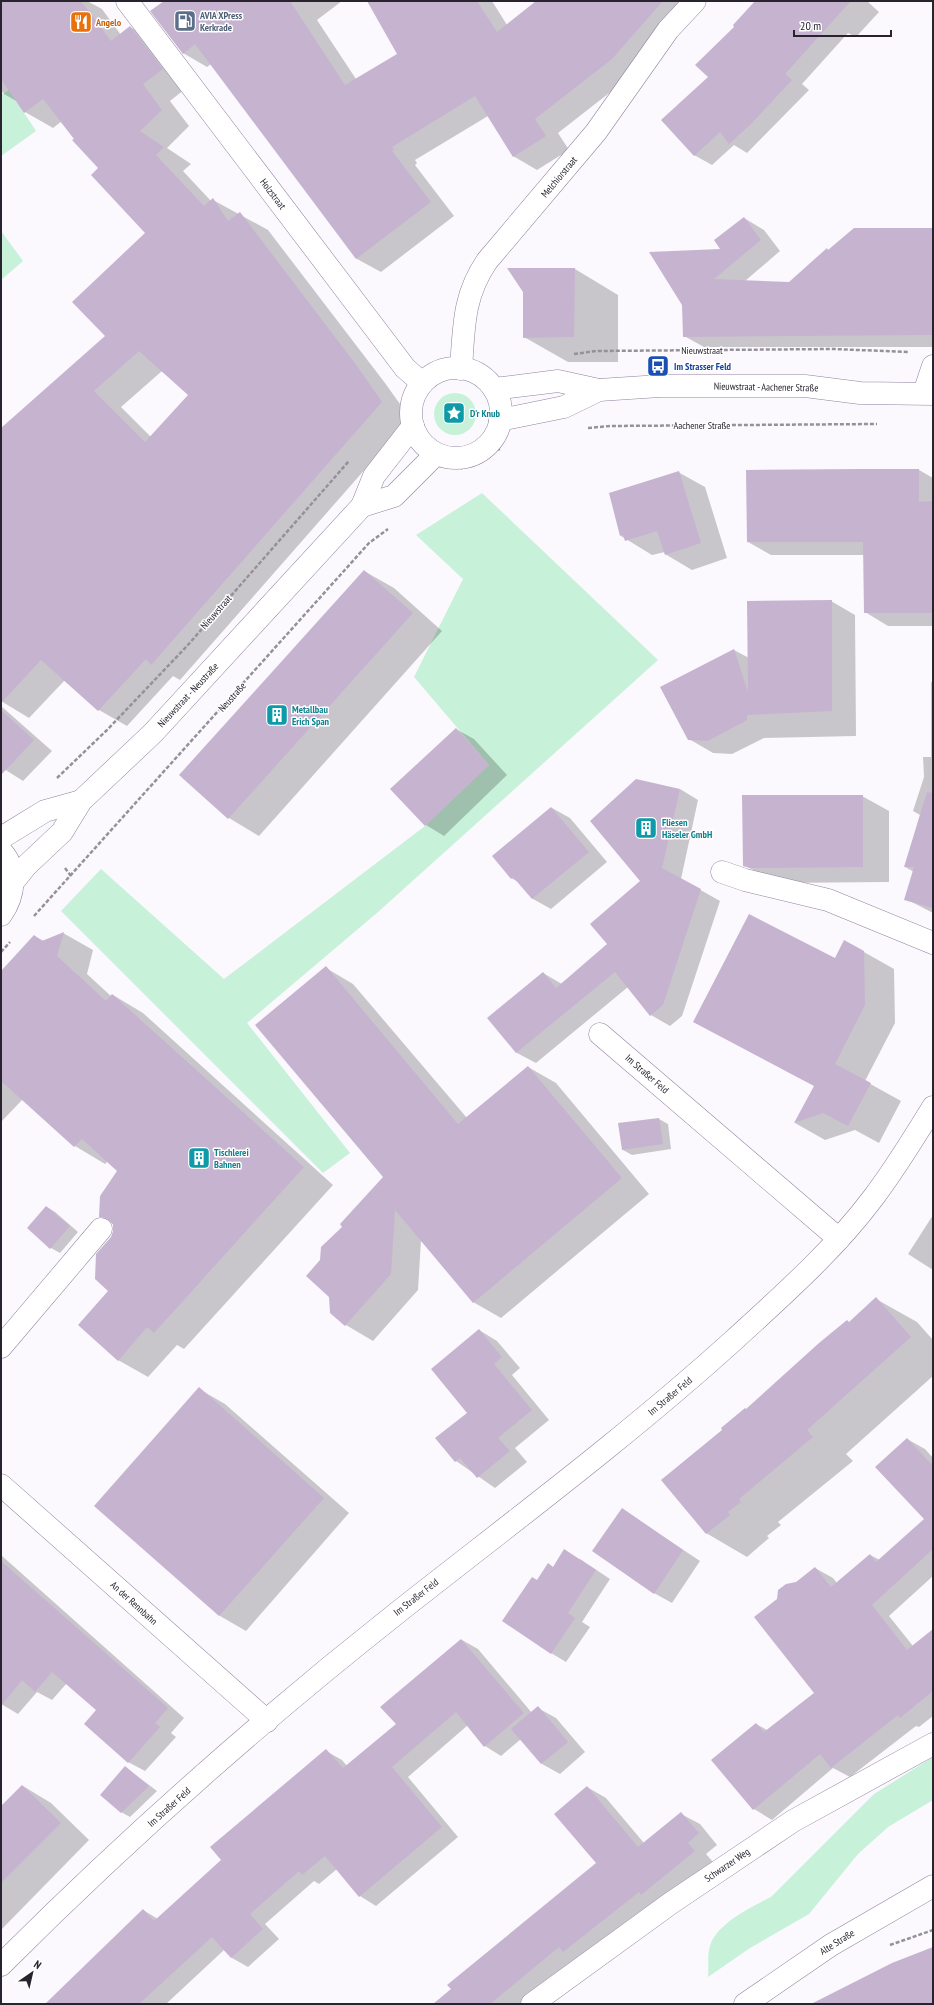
<svg xmlns="http://www.w3.org/2000/svg" width="934" height="2005" viewBox="0 0 934 2005" font-family="'PT Sans Narrow',sans-serif">
	<style>
		.green { fill: #c7f1d9 }
		.shadow { fill: #0003; fill-rule: evenodd }
		.building { fill: #c6b3d0; fill-rule: evenodd }
		.lines { fill: none; stroke-linecap: round; stroke-linejoin: round }
		.minor-casing { stroke: #90839f; stroke-width: 23 }
		.major-casing { stroke: #90839f; stroke-width: 23 }
		.path { stroke: #959199; stroke-width: 2.5; stroke-dasharray: 4 2; stroke-linecap: butt }
		.minor { stroke: #fff; stroke-width: 22 }
		.major { stroke: #fff; stroke-width: 22 }
		.labels { text-anchor: middle; dominant-baseline: central; stroke-width: 3; stroke-linejoin: round; paint-order: stroke }
		.service-label { font-size: 10px; font-weight: bold; fill: #4e5e75; stroke: #fff; text-anchor: start }
		.food-label { font-size: 10px; font-weight: bold; fill: #c56008; stroke: #fff; text-anchor: start }
		.street-label { font-size: 10px; fill: #28232e; stroke: #fff }
		.transit-label { font-size: 10px; font-weight: bold; fill: #164399; stroke: #fff; text-anchor: start }
		.culture-label { font-size: 10px; font-weight: bold; fill: #0d838f; stroke: #fff; text-anchor: start }
	</style>
	<rect width="100%" height="100%" fill="#fbf8fe"/>
	<g class="green">
		<polygon points="9,90 36,131 1,156 1,92 3,94"/>
		<polygon points="1,231 23,261 1,280"/>
		<circle cx="455" cy="414" r="21"/>
		<polygon points="482,493 658,660 378,912 247,1023 350,1153 323,1173 61,911 101,869 224,979 425,826 489,765 414,677 463,579 416,535"/>
		<path d="M933,1757V1800L888,1827L858,1854L809,1914L750,1948L708,1977C709,1967 707,1955 710,1946C716,1924 753,1906 771,1897L874,1794Z"/>
	</g>
	<g class="shadow">
		<path d="M1,1H87L102,9L121,35L130,27L158,43L190,85L170,101L189,126L167,148L191,164L183,171L211,201L213,200L268,230L385,383L410,418L180,680L173,676L127,726L99,710L65,680L29,718L1,701V431L106,336L147,233L99,168L62,121L53,128L25,112L18,102L4,94L1,90ZM162,371L190,395L151,437L121,407Z"/>
		<polygon points="165,1 342,1 317,20 356,79 399,54 368,1 492,1 507,25 574,1 699,1 636,72 558,133 569,150 537,170 513,156 488,116 415,160 417,163 415,165 454,216 381,272 357,259 211,64 207,67 183,53"/>
		<polygon points="756,1 867,1 879,12 856,37 848,33 802,84 809,90 747,153 734,145 712,165 694,155 709,77 736,27"/>
		<polygon points="744,218 764,230 780,251 745,281 789,283 829,251 933,229 933,347 704,347 684,336 722,250"/>
		<polygon points="575,269 618,295 618,362 568,362 524,337"/>
		<polygon points="919,470 933,478 933,626 888,626 865,612 864,555 771,555 748,542"/>
		<polygon points="678,472 705,487 727,558 692,570 665,554 665,552 652,555 621,536"/>
		<polygon points="364,571 394,588 442,631 259,836 229,818 181,775"/>
		<polygon points="831,601 855,615 856,736 764,738 732,754 713,753 689,739 734,650 749,658"/>
		<polygon points="931,682 933,682 933,913 906,899 914,872 905,867 920,815 913,811 924,777 923,757 931,757"/>
		<polygon points="1,706 52,751 23,781 1,767"/>
		<polygon points="456,729 474,739 507,775 444,836 426,825"/>
		<polygon points="680,789 698,800 681,879 720,901 682,1016 670,1026 651,1015 628,987 536,1063 517,1053 488,1018 543,973 562,984 609,944 642,882"/>
		<polygon points="862,796 889,811 889,882 777,883 744,865"/>
		<polygon points="552,808 570,818 607,862 551,909 533,899 520,883 511,878"/>
		<polygon points="63,933 93,950 87,974 112,997 113,995 143,1013 333,1185 184,1349 177,1345 148,1377 118,1360 109,1291 114,1225 100,1216 118,1170 108,1161 105,1164 75,1146 23,1099 1,1122 1,973 34,936 44,941"/>
		<polygon points="864,952 894,969 895,1023 865,1081 901,1101 879,1143 855,1130 825,1140 795,1123 815,1086 694,1022 835,960"/>
		<polygon points="326,968 353,984 467,1118 528,1067 556,1083 649,1194 501,1318 473,1302 421,1240 418,1290 373,1341 346,1325 330,1296 321,1261 344,1227 384,1177"/>
		<polygon points="659,1119 668,1124 671,1149 632,1155 623,1150"/>
		<polygon points="47,1207 55,1212 78,1232 60,1253 51,1248"/>
		<polygon points="933,1215 933,1270 908,1254"/>
		<polygon points="876,1299 917,1322 933,1340 933,1376 846,1454 853,1461 778,1522 781,1525 767,1536 769,1538 747,1557 706,1533 850,1323"/>
		<polygon points="479,1330 497,1341 520,1368 512,1375 549,1420 515,1448 527,1462 495,1488 456,1461 437,1438 468,1413"/>
		<polygon points="199,1389 225,1404 349,1513 246,1631 220,1616 95,1506"/>
		<polygon points="907,1439 925,1449 933,1458 933,1576 889,1616 913,1646 933,1630 933,1716 919,1727 916,1726 850,1777 833,1768 772,1820 754,1809 756,1724 767,1730 815,1693 797,1583 815,1568 833,1578 837,1583 870,1555 880,1560 925,1519"/>
		<polygon points="622,1509 700,1561 672,1603 654,1593"/>
		<polygon points="1,1555 184,1718 171,1733 176,1737 145,1771 128,1762 98,1710 67,1683 52,1700 37,1692 18,1714 1,1704"/>
		<polygon points="580,1559 610,1579 582,1622 590,1627 566,1662 551,1653 537,1581 553,1568"/>
		<polygon points="462,1640 478,1649 532,1713 538,1708 556,1718 585,1752 560,1774 542,1764 521,1739 501,1756 485,1746 468,1725 408,1777 458,1837 376,1906 360,1896 337,1869 319,1884 314,1881 265,1924 279,1939 248,1967 232,1958 224,1950 166,2004 46,2004 143,1910 158,1919 222,1860 326,1751 342,1760 347,1766 397,1725"/>
		<polygon points="125,1767 157,1791 130,1817 121,1812"/>
		<polygon points="23,1786 51,1803 89,1840 1,1930 1,1808"/>
		<polygon points="587,1787 606,1798 644,1843 681,1814 700,1824 717,1845 706,1854 713,1862 522,2004 434,2004 598,1863"/>
	</g>
	<g class="building">
		<path d="M1,1H81L111,41L130,26L163,69L143,84L162,110L140,131L164,147L156,155L204,206L213,198L228,221L240,212L357,366L382,402L151,665L146,659L98,711L41,660L1,703V428L105,336L72,302L145,233L91,175L98,168L72,140L74,139L43,99L24,113L1,79ZM139,351L188,395L145,442L94,391Z"/>
		<polygon points="164,1 290,1 345,85 397,54 367,1 477,1 497,32 536,1 663,1 612,59 535,119 546,136 513,157 475,96 392,147 394,150 392,151 431,202 356,259 195,44 183,54 150,11"/>
		<polygon points="755,1 851,1 785,74 792,80 750,125 729,144 720,132 694,156 661,120 708,77 695,65 734,27 733,25"/>
		<polygon points="744,217 761,240 714,279 789,282 827,248 828,250 854,228 933,228 933,335 683,337 682,305 649,252 720,249 714,240"/>
		<polygon points="507,268 575,268 574,337 523,338 523,292"/>
		<polygon points="864,469 919,469 919,502 933,501 933,613 864,613 863,542 747,542 746,470"/>
		<polygon points="679,471 701,543 665,555 657,531 625,541 623,535 620,536 609,493"/>
		<polygon points="364,570 413,613 228,819 179,775"/>
		<polygon points="832,600 832,711 747,715 747,720 708,741 688,740 660,687 734,649 748,692 747,601"/>
		<polygon points="1,710 34,740 1,775"/>
		<polygon points="456,728 489,765 425,826 390,789"/>
		<polygon points="636,779 680,789 662,868 701,889 663,1005 650,1016 615,972 516,1053 487,1018 543,972 556,988 607,944 590,924 640,881 590,821"/>
		<polygon points="927,792 933,793 933,908 904,900 914,867 904,867"/>
		<polygon points="742,795 863,795 863,867 750,868 743,866"/>
		<polygon points="551,807 589,852 532,899 513,877 511,879 492,856"/>
		<polygon points="749,914 835,958 844,940 864,951 865,1005 835,1064 871,1083 848,1126 823,1113 794,1123 814,1086 693,1022"/>
		<polygon points="64,932 57,956 106,1001 112,994 304,1167 154,1333 147,1327 118,1361 78,1325 108,1291 95,1279 96,1254 111,1237 113,1231 113,1224 109,1220 104,1217 99,1217 100,1196 117,1171 82,1139 74,1147 1,1081 1,971 34,935 42,941"/>
		<polygon points="326,966 458,1124 528,1066 622,1178 473,1303 395,1210 391,1274 345,1326 330,1313 329,1297 306,1276 320,1260 321,1247 342,1227 340,1224 383,1177 255,1025"/>
		<polygon points="659,1118 663,1144 622,1150 618,1123"/>
		<polygon points="46,1206 70,1226 50,1249 27,1228"/>
		<polygon points="876,1297 911,1337 807,1430 813,1437 739,1499 741,1502 728,1512 730,1515 706,1534 661,1480 722,1430 721,1428 745,1408 746,1409 819,1343 847,1320 849,1322"/>
		<polygon points="479,1329 502,1357 494,1364 532,1410 498,1438 510,1451 477,1478 460,1458 455,1462 435,1438 467,1413 431,1369"/>
		<polygon points="199,1387 324,1498 219,1616 94,1506"/>
		<polygon points="907,1438 933,1466 933,1549 872,1605 907,1650 933,1629 933,1691 900,1718 898,1715 831,1768 820,1754 753,1810 711,1760 756,1723 764,1732 814,1693 754,1617 777,1599 778,1590 786,1584 796,1582 815,1567 831,1587 870,1554 876,1562 924,1519 875,1467"/>
		<polygon points="622,1508 683,1550 654,1594 592,1551"/>
		<polygon points="564,1549 596,1570 568,1613 575,1618 551,1654 502,1621 532,1577 537,1580 548,1563 553,1567"/>
		<polygon points="1,1561 168,1708 155,1723 160,1727 128,1763 84,1724 96,1710 52,1672 35,1692 22,1680 1,1706"/>
		<polygon points="461,1639 524,1713 484,1747 456,1712 392,1767 442,1827 359,1897 325,1856 302,1875 299,1871 250,1914 263,1929 231,1958 212,1937 139,2004 45,2004 143,1909 154,1921 221,1860 210,1847 326,1749 343,1768 396,1724 380,1707"/>
		<polygon points="538,1706 568,1742 541,1764 511,1729"/>
		<polygon points="125,1766 149,1786 121,1813 100,1795"/>
		<polygon points="22,1785 61,1823 1,1883 1,1806"/>
		<polygon points="587,1786 638,1847 681,1812 699,1833 688,1843 695,1851 641,1895 639,1892 563,1952 559,1947 490,2004 433,2004 451,1989 447,1985 596,1863 554,1814"/>
		<polygon points="933,1947 933,2004 811,2004 892,1963"/>
	</g>
	<g class="lines">
		<g class="minor-casing">
			<g id="minor">
				<path d="M461,369C464,327 463,296 487,261L596,132L668,30L695,1"/>
				<polyline points="924,393 933,366"/>
				<polyline points="722,872 745,880 828,900 933,943"/>
				<polyline points="600,1034 839,1239"/>
				<polyline points="1,1347 101,1229"/>
				<polyline points="1,1485 267,1721"/>
				<path d="M1,1965C126,1840 259,1722 397,1613C511,1523 628,1436 735,1339C783,1295 834,1250 873,1198C895,1169 914,1138 933,1107"/>
				<polyline points="532,2004 671,1903 793,1821 933,1744"/>
			</g>
		</g>
		<g class="major-casing">
			<g id="major">
				<polyline points="127,1 405,368 422,383"/>
				<circle cx="456" cy="413" r="45"/>
				<polyline points="494,389 558,381 599,390 660,386 805,386 860,393 933,394"/>
				<polyline points="500,420 564,407 599,390"/>
				<polyline points="362,506 394,496 436,454"/>
				<polyline points="1,838 45,811 81,801"/>
				<path d="M1,851C18,869 15,895 1,915"/>
				<polyline points="13,882 26,866 62,832 81,801 153,733 362,506 374,476 413,426"/>
				<polyline points="745,2004 831,1945 933,1886"/>
			</g>
		</g>
		<g class="path">
			<polyline points="574,354 596,351 833,349 909,352"/>
			<polyline points="588,428 610,426 877,424"/>
			<polyline points="461,469 475,454 500,449"/>
			<polyline points="57,778 107,730 187,646 349,461"/>
			<polyline points="65,868 71,876"/>
			<polyline points="34,916 369,543 388,529"/>
			<polyline points="1,952 10,942"/>
			<polyline points="890,1945 933,1930"/>
		</g>
		<use href="#minor" class="minor"/>
		<use href="#major" class="major"/>
	</g>
	<defs>
		<g id="fuel-square" transform="scale(1.15)"><rect x="-9" y="-9" width="18" height="18" rx="4" fill="#5c6f8a" stroke="#fff"/><path d="M-5.5-6h7V0h2V4h1.3V-2.5L3-4.5l.8-.8L6-3V5H2.5V1h-1V6h-7ZM-4.2-4.7v3.2H.2V-4.7Z" fill="#fff"/></g>
		<g id="restaurant-square" transform="scale(1.15)"><rect x="-9" y="-9" width="18" height="18" rx="4" fill="#e8710a" stroke="#fff"/><path d="M-5-6h1v4h1v-4h1v4h1v-4h1v5L-1.5 .5V6h-2V.5L-5-1ZM5-6V6H3V1.5H1.5Q1.5-4 5-6Z" fill="#fff"/></g>
		<g id="bus-square" transform="scale(1.15)"><rect x="-9" y="-9" width="18" height="18" rx="4" fill="#1a4fb4" stroke="#fff"/><path d="M-5-6H5V4H4V6H2V4H-2V6H-4V4H-5ZM-3.5-4V0h7V-4ZM-3.5 1.2v1.5H-2V1.2ZM2 1.2v1.5H3.5V1.2Z" fill="#fff"/></g>
		<g id="sight-square" transform="scale(1.15)"><rect x="-9" y="-9" width="18" height="18" rx="4" fill="#0f9aa8" stroke="#fff"/><path d="M0-6L1.8-2.2L6-1.7L2.9 1.2L3.7 5.4L0 3.3L-3.7 5.4L-2.9 1.2L-6-1.7L-1.8-2.2Z" fill="#fff"/></g>
		<g id="building-square" transform="scale(1.15)"><rect x="-9" y="-9" width="18" height="18" rx="4" fill="#0f9aa8" stroke="#fff"/><path d="M-4-6H4V6H1V3H-1V6H-4ZM-2.5-4.3h1.7v1.8h-1.7ZM.8-4.3h1.7v1.8H.8ZM-2.5-1h1.7V.8h-1.7ZM.8-1h1.7V.8H.8Z" fill="#fff"/></g>
	</defs>
	<g fill-rule="evenodd">
		<use href="#fuel-square" x="185" y="21"/>
		<use href="#restaurant-square" x="81" y="22"/>
		<use href="#bus-square" x="658" y="366"/>
		<use href="#sight-square" x="454" y="413"/>
		<use href="#building-square" x="277" y="715"/>
		<use href="#building-square" x="646" y="828"/>
		<use href="#building-square" x="199" y="1158"/>
	</g>
	<g class="labels">
		<g class="service-label">
			<text x="200" y="15">AVIA XPress<tspan x="200" dy="12">Kerkrade</tspan></text>
		</g>
		<g class="food-label">
			<text x="96" y="22">Angelo</text>
		</g>
		<g class="street-label">
			<text transform="translate(559 177) rotate(-50)">Melchiorstraat</text>
			<text transform="translate(273 194) rotate(53)">Holzstraat</text>
			<text x="702" y="350">Nieuwstraat</text>
			<text transform="translate(766 387) rotate(1)">Nieuwstraat - Aachener Straße</text>
			<text x="702" y="425">Aachener Straße</text>
			<text transform="translate(216 612) rotate(-49)">Nieuwstraat</text>
			<text transform="translate(188 695) rotate(-47)">Nieuwstraat - Neustraße</text>
			<text transform="translate(232 697) rotate(-48)">Neustraße</text>
			<text transform="translate(647 1074) rotate(41)">Im Straßer Feld</text>
			<text transform="translate(670 1396) rotate(-40)">Im Straßer Feld</text>
			<text transform="translate(416 1597) rotate(-38)">Im Straßer Feld</text>
			<text transform="translate(134 1603) rotate(42)">An der Rennbahn</text>
			<text transform="translate(169 1807) rotate(-42)">Im Straßer Feld</text>
			<text transform="translate(727 1865) rotate(-34)">Schwarzer Weg</text>
			<text transform="translate(837 1942) rotate(-32)">Alte Straße</text>
		</g>
		<g class="transit-label">
			<text x="674" y="366">Im Strasser Feld</text>
		</g>
		<g class="culture-label">
			<text x="470" y="413">D'r Knub</text>
			<text x="292" y="709">Metallbau<tspan x="292" dy="12">Erich Span</tspan></text>
			<text x="662" y="822">Fliesen<tspan x="662" dy="12">Häseler GmbH</tspan></text>
			<text x="214" y="1152">Tischlerei<tspan x="214" dy="12">Bahnen</tspan></text>
		</g>
	</g>
	<rect width="934" height="2005" fill="none" stroke="#28232e" stroke-width="4"/>
	<g transform="translate(32 1973) rotate(34)" stroke="#ffffff" stroke-width="3" paint-order="stroke">
	<path d="M0-3L7 15L0 10L-7 15Z" fill="#28232e"/>
	<text y="-6" font-size="11" font-weight="bold" text-anchor="middle" fill="#28232e">N</text>
	</g>
	<path d="M794 30v6h97v-6" fill="none" stroke="#28232e" stroke-width="2"/>
	<text x="800" y="30" font-size="12" fill="#28232e" stroke="#ffffff" stroke-width="3" paint-order="stroke">20 m</text>
</svg>
